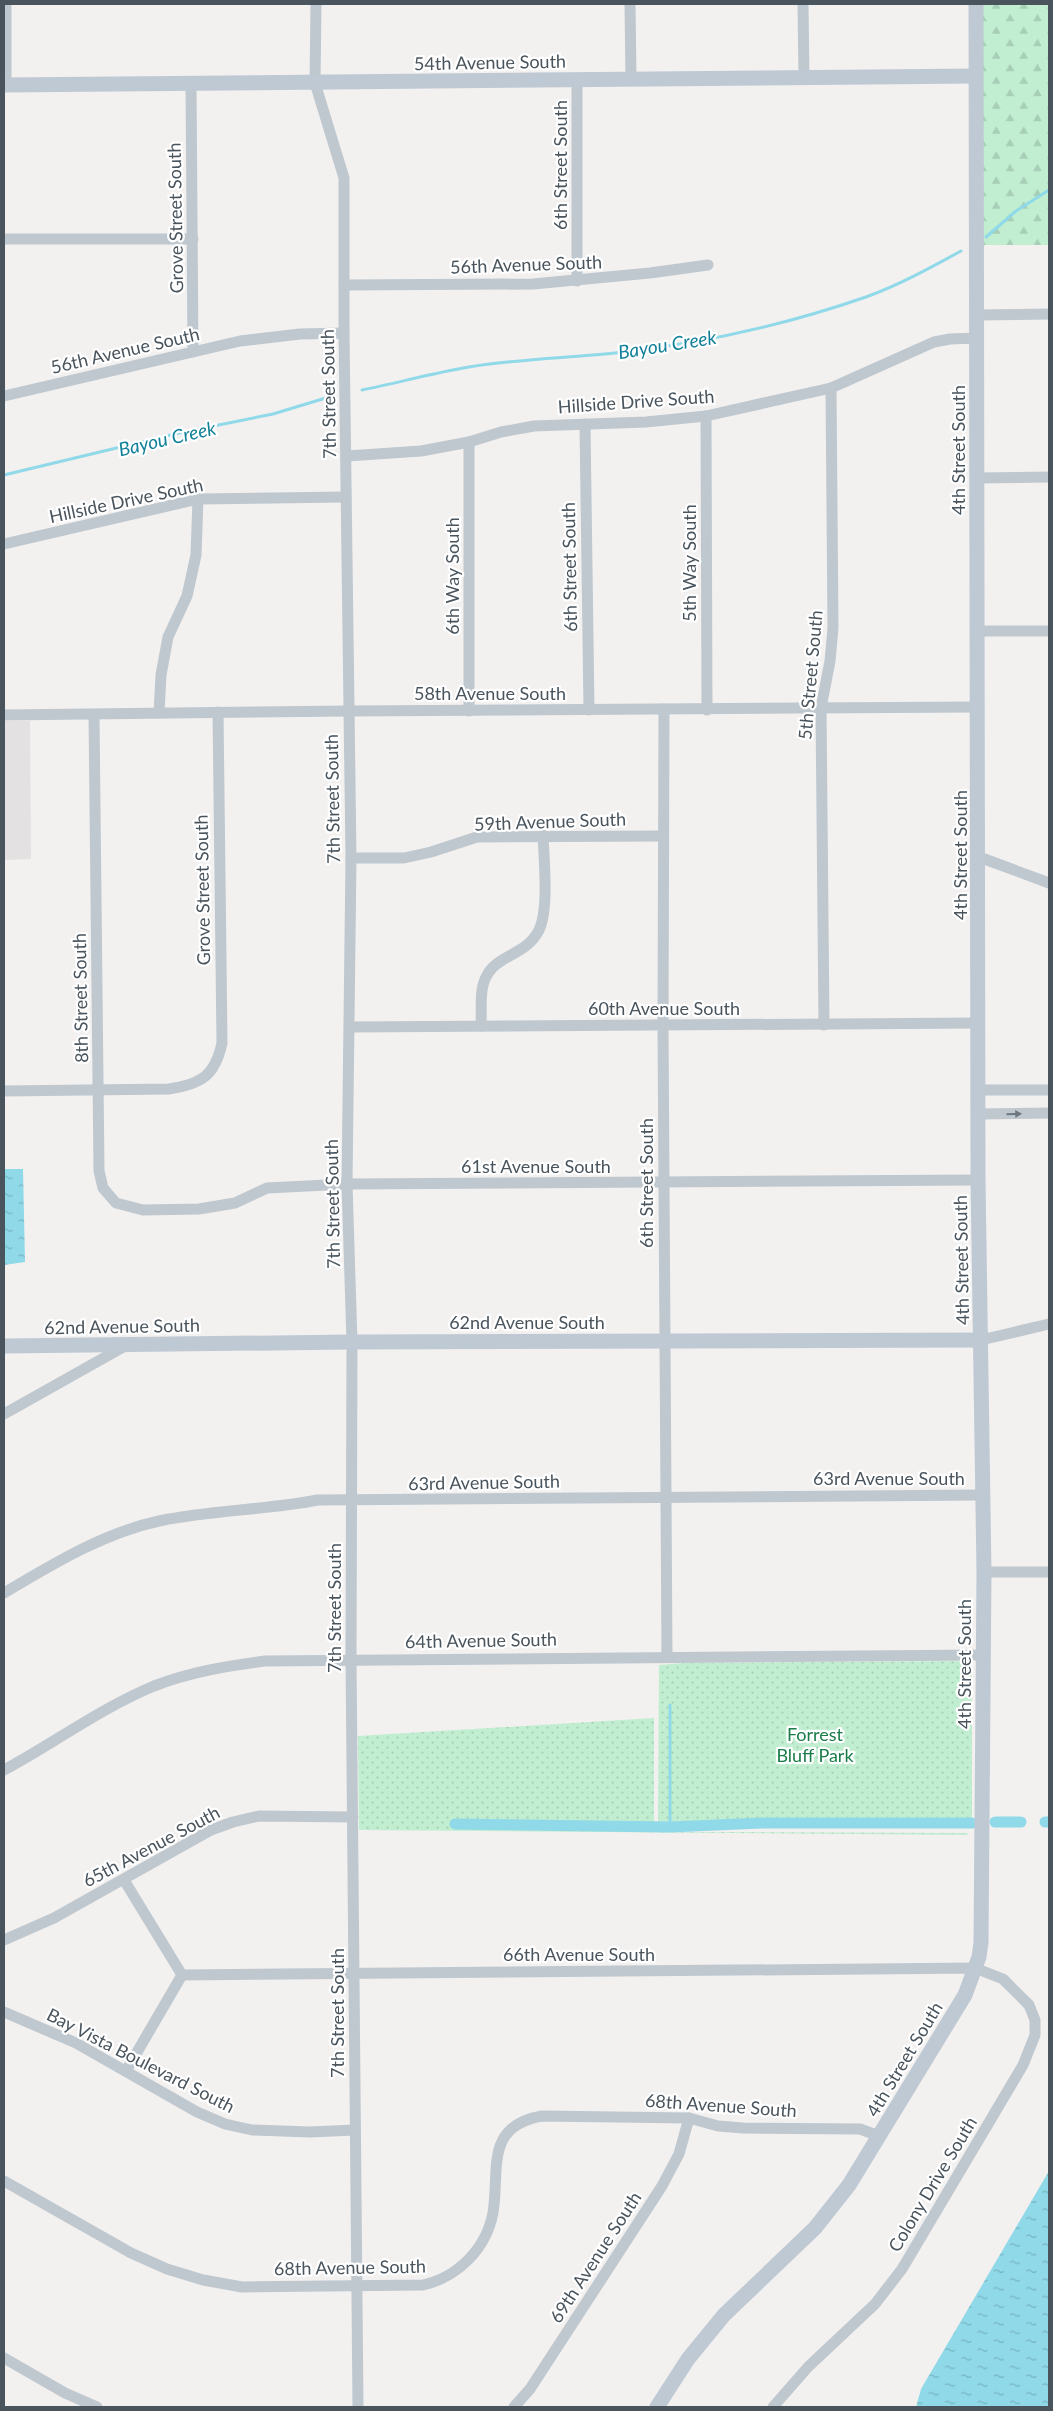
<svg xmlns="http://www.w3.org/2000/svg" width="1053" height="2411" viewBox="0 0 1053 2411" font-family="Lato,sans-serif">
	<style>
		.education { fill: #e4e1e2 }
		.forest { fill: url(#forest-firs) }
		.park { fill: url(#park-dots) }
		.water { fill: url(#water-ripples) }
		.lines { fill: none; stroke-linecap: round; stroke-linejoin: round }
		.stream { stroke: #8fd9e9; stroke-width: 3 }
		.canal { stroke: #8fd9e9; stroke-width: 11 }
		.street { stroke: #bfc8ce; stroke-width: 11 }
		.secondary { stroke: #bfc9d3; stroke-width: 15 }
		.oneway { fill: #6c777f }
		.labels { text-anchor: middle; dominant-baseline: central; stroke-width: 4.5; stroke-linejoin: round; paint-order: stroke }
		.street-label { font-size: 18px; fill: #49545d; stroke: #fff }
		.park-label { font-size: 18px; fill: #1a7d49; stroke: #fff }
		.water-label { font-size: 19px; font-style: italic; fill: #118099; stroke: #fff }
	</style>
	<defs>
		<pattern id="forest-firs" width="22" height="20" patternUnits="userSpaceOnUse" patternTransform="scale(1.25)"><rect width="22" height="20" fill="#c1eed1"/><path d="M5 1l3.5 6h-7zM16 11l3.5 6h-7z" fill="#a7ceb6"/></pattern>
		<pattern id="park-dots" width="8" height="8" patternUnits="userSpaceOnUse" patternTransform="scale(1.25)"><rect width="8" height="8" fill="#c1eed1"/><path d="M2 2h.1M6 6h.1" fill="none" stroke="#a7ceb6" stroke-width="1.8" stroke-linecap="round"/></pattern>
		<pattern id="water-ripples" width="26" height="14" patternUnits="userSpaceOnUse" patternTransform="scale(1.25)"><rect width="26" height="14" fill="#8fd9e9"/><path d="M2 4q2-2 4 0t4 0M15 11q2-2 4 0t4 0" fill="none" stroke="#77b3c0"/></pattern>
	</defs>
	<rect width="100%" height="100%" fill="#f3f0f0"/>
	<polygon class="education" points="4,721 30,721 31,859 4,860"/>
	<polygon class="forest" points="983,4 1049,4 1049,245 982,245"/>
	<g class="park">
		<polygon points="962,1661 969,1665 972,1675 972,1818 968,1828 658,1827 659,1665 684,1663"/>
		<polygon points="654,1718 654,1827 658,1832 968,1833 967,1835 359,1830 358,1736"/>
	</g>
	<g class="water">
		<polygon points="4,1169 23,1169 25,1262 4,1265"/>
		<polygon points="1049,2171 1049,2407 916,2407 921,2389"/>
	</g>
	<g class="lines">
		<g class="stream">
			<polyline points="986,237 1016,211 1049,190"/>
			<path d="M362,390C397,383 433,373 469,367C517,359 567,358 615,353C700,344 785,325 866,297C899,285 930,268 961,251"/>
			<polyline points="4,475 179,433 273,414 329,397"/>
			<polyline points="670,1705 670,1827"/>
		</g>
		<g class="canal">
			<polyline points="995,1822 1021,1822"/>
			<polyline points="1045,1822 1049,1822"/>
			<polyline points="455,1824 670,1827 762,1823 972,1823"/>
		</g>
		<g class="street">
			<polyline points="6,4 6,85"/>
			<polyline points="316,4 315,83 344,178 344,333 351,858 347,1184 352,1342 351,1659 358,2407"/>
			<polyline points="630,4 631,79"/>
			<polyline points="803,4 804,78"/>
			<polyline points="577,80 577,281"/>
			<polyline points="191,83 193,352"/>
			<polyline points="4,239 193,239"/>
			<polyline points="344,285 533,284 650,273 708,265"/>
			<polyline points="977,315 1049,314"/>
			<polyline points="4,396 240,341 300,334 344,333"/>
			<polyline points="706,416 707,710"/>
			<polyline points="585,424 589,710"/>
			<polyline points="469,442 469,711"/>
			<polyline points="347,456 421,451 469,442 501,432 534,426 646,422 706,416 831,388 934,342 950,339 977,338"/>
			<polyline points="976,478 1049,477"/>
			<polyline points="4,544 198,499 346,497"/>
			<polyline points="976,631 1049,631"/>
			<polyline points="664,709 663,1026 667,1656"/>
			<polyline points="159,713 161,675 168,637 187,596 196,555 198,499"/>
			<polyline points="4,715 349,711 977,707"/>
			<polyline points="94,715 99,1171 103,1188 116,1203 143,1210 199,1209 235,1203 267,1188 347,1184 978,1180"/>
			<polyline points="979,857 1049,883"/>
			<polyline points="351,858 404,858 431,852 477,837 663,836"/>
			<polyline points="824,1025 821,708 830,661 833,628 831,388"/>
			<path d="M481,1026C482,1011 479,990 486,977C497,954 526,956 539,930C549,910 544,859 543,835"/>
			<polyline points="350,1027 978,1023"/>
			<polyline points="978,1090 1049,1090"/>
			<path d="M4,1091L169,1089C201,1084 215,1076 222,1043L218,712"/>
			<polyline points="978,1114 1049,1113"/>
			<polyline points="981,1340 1049,1324"/>
			<polyline points="4,1414 125,1346"/>
			<polyline points="984,1572 1049,1572"/>
			<path d="M4,1593C53,1564 103,1533 159,1521C212,1510 266,1510 318,1500L982,1495"/>
			<path d="M4,1770C54,1743 101,1708 154,1686C190,1672 227,1666 265,1661L983,1655"/>
			<polyline points="124,1880 182,1975 126,2071"/>
			<polyline points="4,1940 54,1918 211,1830 233,1822 259,1816 353,1817"/>
			<polyline points="182,1975 975,1968 1003,1979 1029,2005 1035,2020 1035,2035 1023,2065 902,2269 875,2304 808,2367 773,2407"/>
			<polyline points="4,2012 76,2043 197,2112 225,2124 252,2130 310,2132 355,2130"/>
			<path d="M4,2181L131,2253L167,2269L203,2280L242,2287L423,2285C458,2277 486,2249 493,2213C500,2170 484,2126 542,2116L689,2118L718,2126L743,2128L860,2129L879,2136"/>
			<polyline points="4,2358 65,2393 97,2407"/>
			<polyline points="514,2407 530,2389 662,2186 679,2154 689,2118"/>
		</g>
		<g class="secondary">
			<polyline points="4,85 976,76"/>
			<polyline points="4,1346 352,1342 981,1340"/>
			<polyline points="657,2407 688,2359 724,2315 815,2228 849,2185 965,1995 979,1957 981,1943 984,1572 978,1180 976,4"/>
		</g>
	</g>
	<defs><path id="oneway-solid" d="M-6-.8H1V-3.2L6.5 0L1 3.2V.8H-6Z" transform="scale(1.25)"/></defs>
	<use class="oneway" href="#oneway-solid" transform="translate(1014 1114) rotate(-1)"/>
	<g class="labels">
		<g class="street-label">
			<text transform="translate(490 62) rotate(-1)">54th Avenue South</text>
			<text transform="translate(560 165) rotate(-90)">6th Street South</text>
			<text transform="translate(175 218) rotate(-91)">Grove Street South</text>
			<text transform="translate(526 264) rotate(-2)">56th Avenue South</text>
			<text transform="translate(125 350) rotate(-13)">56th Avenue South</text>
			<text transform="translate(328 394) rotate(-91)">7th Street South</text>
			<text transform="translate(636 401) rotate(-4)">Hillside Drive South</text>
			<text transform="translate(958 450) rotate(-90)">4th Street South</text>
			<text transform="translate(126 500) rotate(-12)">Hillside Drive South</text>
			<text transform="translate(689 563) rotate(-90)">5th Way South</text>
			<text transform="translate(569 567) rotate(-91)">6th Street South</text>
			<text transform="translate(452 576) rotate(-90)">6th Way South</text>
			<text transform="translate(810 675) rotate(-85)">5th Street South</text>
			<text x="490" y="693">58th Avenue South</text>
			<text transform="translate(332 799) rotate(-91)">7th Street South</text>
			<text transform="translate(550 821) rotate(-2)">59th Avenue South</text>
			<text transform="translate(960 855) rotate(-90)">4th Street South</text>
			<text transform="translate(202 890) rotate(-91)">Grove Street South</text>
			<text transform="translate(80 998) rotate(-91)">8th Street South</text>
			<text x="664" y="1008">60th Avenue South</text>
			<text x="536" y="1166">61st Avenue South</text>
			<text transform="translate(646 1183) rotate(-90)">6th Street South</text>
			<text transform="translate(332 1204) rotate(-91)">7th Street South</text>
			<text transform="translate(961 1260) rotate(-91)">4th Street South</text>
			<text x="527" y="1322">62nd Avenue South</text>
			<text transform="translate(122 1326) rotate(-1)">62nd Avenue South</text>
			<text x="889" y="1478">63rd Avenue South</text>
			<text transform="translate(484 1482) rotate(-1)">63rd Avenue South</text>
			<text transform="translate(334 1608) rotate(-90)">7th Street South</text>
			<text transform="translate(481 1640) rotate(-1)">64th Avenue South</text>
			<text transform="translate(964 1664) rotate(-90)">4th Street South</text>
			<text transform="translate(151 1846) rotate(-28)">65th Avenue South</text>
			<text x="579" y="1954">66th Avenue South</text>
			<text transform="translate(337 2013) rotate(-90)">7th Street South</text>
			<text transform="translate(904 2059) rotate(-59)">4th Street South</text>
			<text transform="translate(141 2060) rotate(27)">Bay Vista Boulevard South</text>
			<text transform="translate(721 2105) rotate(4)">68th Avenue South</text>
			<text transform="translate(932 2184) rotate(-59)">Colony Drive South</text>
			<text transform="translate(595 2257) rotate(-57)">69th Avenue South</text>
			<text transform="translate(350 2267) rotate(-1)">68th Avenue South</text>
		</g>
		<g class="park-label">
			<text x="815" y="1734">Forrest<tspan x="815" dy="21">Bluff Park</tspan></text>
		</g>
		<g class="water-label">
			<text transform="translate(667 344) rotate(-9)">Bayou Creek</text>
			<text transform="translate(167 438) rotate(-13)">Bayou Creek</text>
		</g>
	</g>
	<rect width="1053" height="2411" fill="none" stroke="#49545d" stroke-width="10"/>
</svg>
